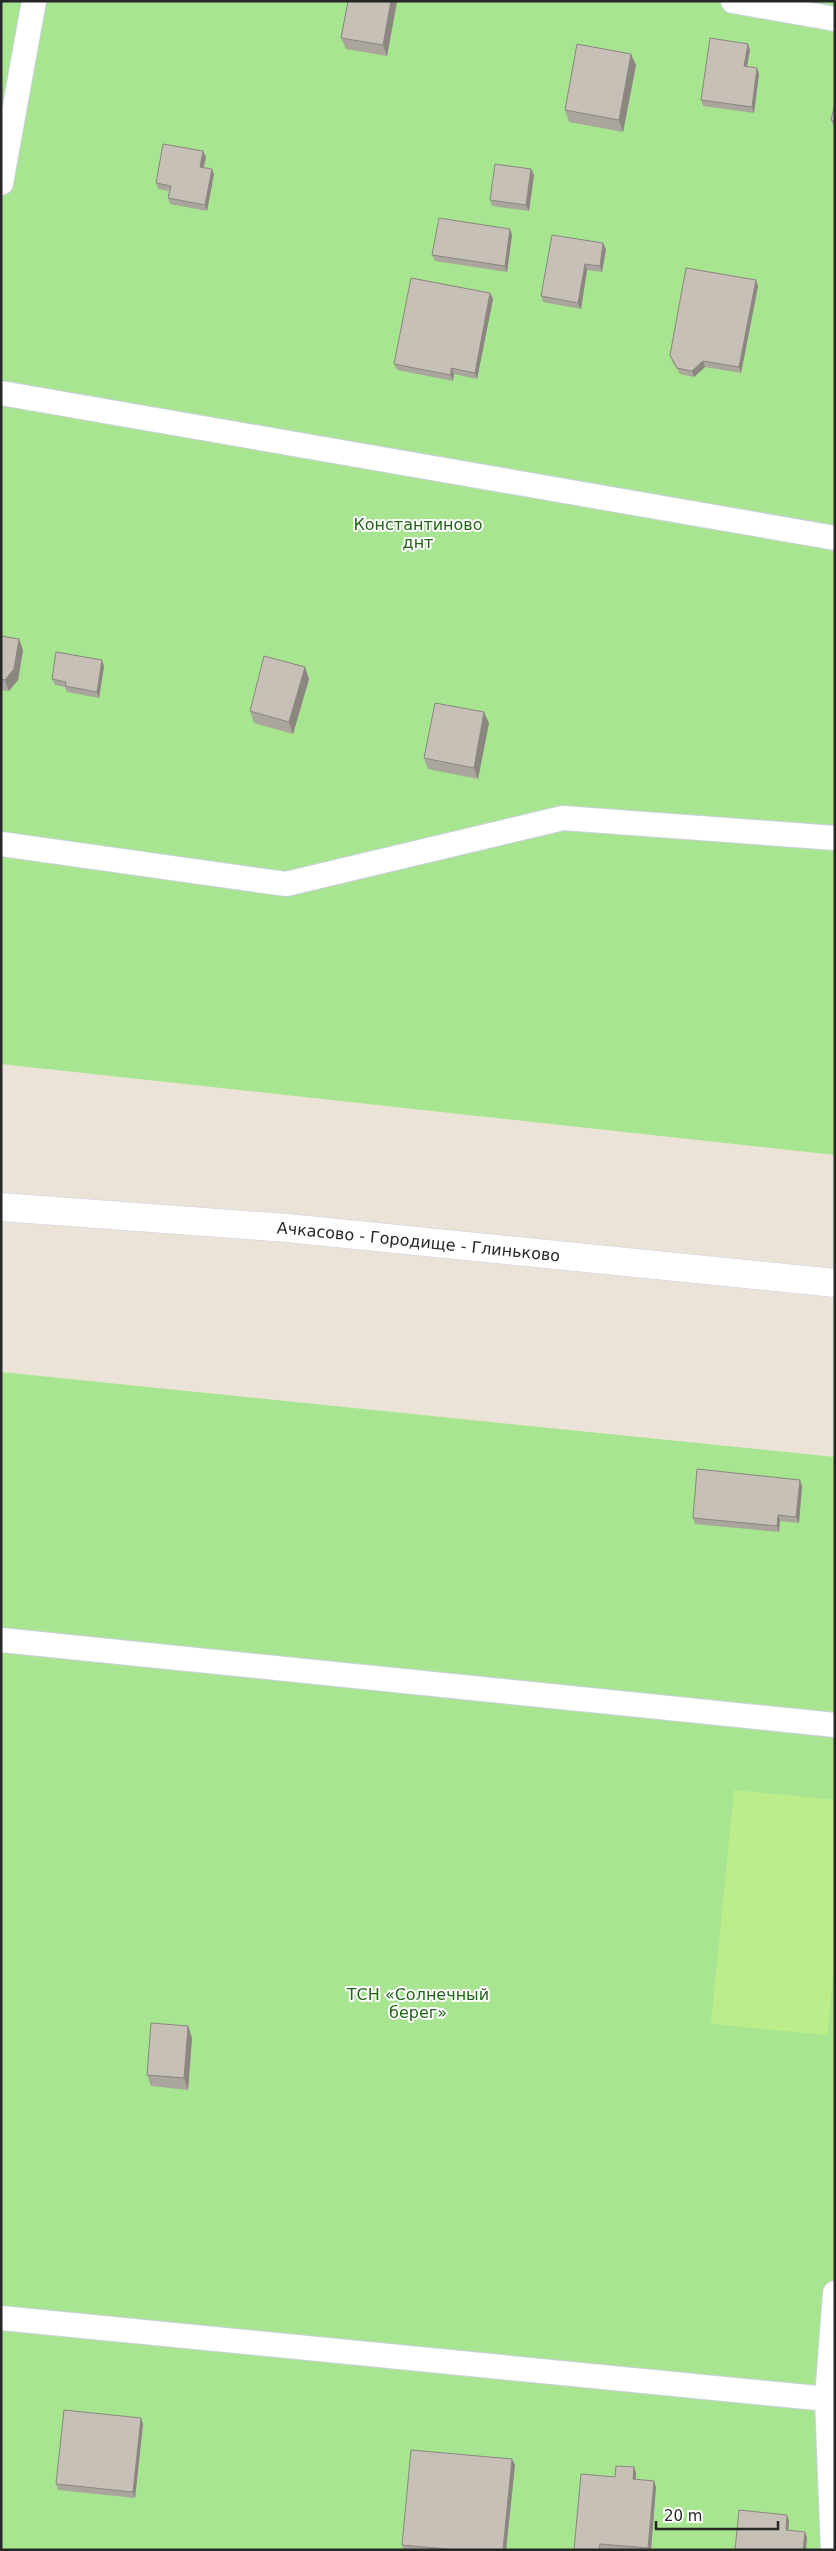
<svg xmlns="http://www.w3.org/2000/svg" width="836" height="2551" viewBox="0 0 836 2551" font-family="'DejaVu Sans',sans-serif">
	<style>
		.green { fill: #a8e590 }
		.pitch { fill: #bded8b }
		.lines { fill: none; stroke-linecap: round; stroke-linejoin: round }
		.lane-casing { stroke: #cccfe1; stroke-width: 26 }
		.secondary-casing { stroke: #cccfe1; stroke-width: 29 }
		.lane { stroke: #fff; stroke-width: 24 }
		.secondary { stroke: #fff; stroke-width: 28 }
		.wall { fill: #aaa59d }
		.shaded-wall { fill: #8b8680 }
		.building { fill: #c6c0b7; stroke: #8b8680 }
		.labels { text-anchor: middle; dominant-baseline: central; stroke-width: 4; stroke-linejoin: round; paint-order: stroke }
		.park-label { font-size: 16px; fill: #216516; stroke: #fff }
		.street-label { font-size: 16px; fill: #272727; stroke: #fff }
	</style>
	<rect width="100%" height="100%" fill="#ebe3d7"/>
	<g class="green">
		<polygon points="1,1 835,1 835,1155 1,1064"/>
		<polygon points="1,1372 835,1457 835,2550 1,2550"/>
	</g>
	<polygon class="pitch" points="734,1790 835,1800 835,1957 827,2035 711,2024"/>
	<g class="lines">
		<g class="lane-casing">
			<g id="lane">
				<polyline points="733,1 835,19"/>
				<polyline points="1,183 34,1"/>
				<polyline points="1,393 835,538"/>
				<polyline points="1,844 286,884 563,818 835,838"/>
				<polyline points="1,1640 835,1725"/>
				<polyline points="1,2318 827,2399"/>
				<polyline points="833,2550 827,2399 835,2293"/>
			</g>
		</g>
		<g class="secondary-casing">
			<g id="secondary">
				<path id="s1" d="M1,1207L287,1228L835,1283"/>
			</g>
		</g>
		<use href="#lane" class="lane"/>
		<use href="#secondary" class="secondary"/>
	</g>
	<g class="wall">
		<polygon points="348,1 397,1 387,56 346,49 341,38"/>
		<polygon points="748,44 750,50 747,67 759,74 754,113 703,106 701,100"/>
		<polygon points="636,65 623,132 569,122 565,110"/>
		<polygon points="835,103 835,129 831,120"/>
		<polygon points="206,157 204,167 214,174 207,211 170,204 168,198 169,191 158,189 156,183"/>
		<polygon points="531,169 534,175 529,211 492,206 490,200"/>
		<polygon points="510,229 512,235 507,272 435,261 432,255"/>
		<polygon points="552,235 606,249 602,272 587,270 581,309 543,302 541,296"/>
		<polygon points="758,286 741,373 705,367 694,377 680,374 672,361 670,355"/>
		<polygon points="490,293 493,299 477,379 454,374 453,381 397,370 394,364"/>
		<polygon points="1,636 23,650 18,680 9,691 1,690"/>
		<polygon points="104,666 99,698 67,692 65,687 55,685 52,679"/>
		<polygon points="305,667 309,679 293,734 254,723 250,711"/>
		<polygon points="489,723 478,779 428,769 424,758"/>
		<polygon points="802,1486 799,1523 780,1521 779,1532 695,1524 693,1518"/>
		<polygon points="188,2026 192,2038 188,2090 151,2086 147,2075"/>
		<polygon points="143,2424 135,2498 58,2490 56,2484"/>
		<polygon points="515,2465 506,2550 404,2550 402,2545"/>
		<polygon points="634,2467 636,2473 636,2479 656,2487 651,2550 574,2550 615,2477"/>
	</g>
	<g class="shaded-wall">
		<polygon points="391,1 397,1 397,2 387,56 383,45"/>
		<polygon points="748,44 750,50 746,72 744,66"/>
		<polygon points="631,54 636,65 623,132 619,120"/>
		<polygon points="757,68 759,74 754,113 752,107"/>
		<polygon points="203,151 206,157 202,172 200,167"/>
		<polygon points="212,169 214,174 207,211 205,205"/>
		<polygon points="531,169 534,175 529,211 526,205"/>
		<polygon points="510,229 512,235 507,272 505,266"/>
		<polygon points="603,243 606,249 602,272 600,266"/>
		<polygon points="585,264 587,270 581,309 578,303"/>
		<polygon points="756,280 758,286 741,373 739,367"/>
		<polygon points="490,293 493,299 477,379 475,373"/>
		<polygon points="703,361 705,367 694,377 692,371"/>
		<polygon points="451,368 454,374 453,381 451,375"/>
		<polygon points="19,639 23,650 18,680 9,691 5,680"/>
		<polygon points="102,660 104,666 99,698 97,692"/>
		<polygon points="305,667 309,679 293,734 289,722"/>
		<polygon points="484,712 489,723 478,779 474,768"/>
		<polygon points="800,1480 802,1486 799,1523 796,1517"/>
		<polygon points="778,1515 780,1521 779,1532 777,1526"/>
		<polygon points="188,2026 192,2038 188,2090 184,2078"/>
		<polygon points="141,2418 143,2424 135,2498 133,2492"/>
		<polygon points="512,2459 515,2465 506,2550 503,2550"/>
		<polygon points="634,2467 636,2473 635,2485 633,2479"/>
		<polygon points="654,2481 656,2487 651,2550 649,2550 648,2548"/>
		<polygon points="787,2515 789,2521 788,2536 786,2530"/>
		<polygon points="805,2532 807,2538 806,2550 803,2550"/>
	</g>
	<g class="building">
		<polygon points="348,1 391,1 383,45 341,38"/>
		<polygon points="710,38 748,44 744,66 757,68 752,107 701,100"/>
		<polygon points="577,44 631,54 619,120 565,110"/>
		<polygon points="835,103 835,121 831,120"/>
		<polygon points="163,144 203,151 200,167 212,169 205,205 168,198 171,186 156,183"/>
		<polygon points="495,164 531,169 526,205 490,200"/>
		<polygon points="439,218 510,229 505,266 432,255"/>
		<polygon points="552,235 603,243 600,266 585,264 578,303 541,296"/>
		<polygon points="686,268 756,280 739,367 703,361 692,371 677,368 670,355"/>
		<polygon points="411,278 490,293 475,373 451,368 451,375 394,364"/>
		<polygon points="1,636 19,639 14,669 5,680 1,679"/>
		<polygon points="56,652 102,660 97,692 65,686 66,682 52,679"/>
		<polygon points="264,656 305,667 289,722 250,711"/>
		<polygon points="435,703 484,712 474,768 424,758"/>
		<polygon points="697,1469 800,1480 796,1517 778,1515 777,1526 693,1518"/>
		<polygon points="151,2023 188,2026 184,2078 147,2075"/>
		<polygon points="64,2410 141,2418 133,2492 56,2484"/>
		<polygon points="411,2450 512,2459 503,2550 458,2550 402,2545"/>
		<polygon points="616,2466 634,2467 633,2479 654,2481 648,2548 600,2544 599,2550 574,2550 581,2474 615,2477"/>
		<polygon points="739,2510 787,2515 786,2530 805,2532 803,2550 735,2550"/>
	</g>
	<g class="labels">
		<g class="park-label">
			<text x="418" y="524">Константиново<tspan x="418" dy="18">днт</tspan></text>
			<text x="418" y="1994">ТСН «Солнечный<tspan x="418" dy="18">берег»</tspan></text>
		</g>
		<g class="street-label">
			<text stroke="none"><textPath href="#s1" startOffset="419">Ачкасово - Городище - Глиньково</textPath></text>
		</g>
	</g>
	<rect width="836" height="2551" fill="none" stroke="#272727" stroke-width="5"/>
	<path d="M656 2521v8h122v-8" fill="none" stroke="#272727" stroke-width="2.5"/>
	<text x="664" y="2521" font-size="15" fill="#272727" stroke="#ffffff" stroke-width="4" paint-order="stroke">20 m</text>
</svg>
